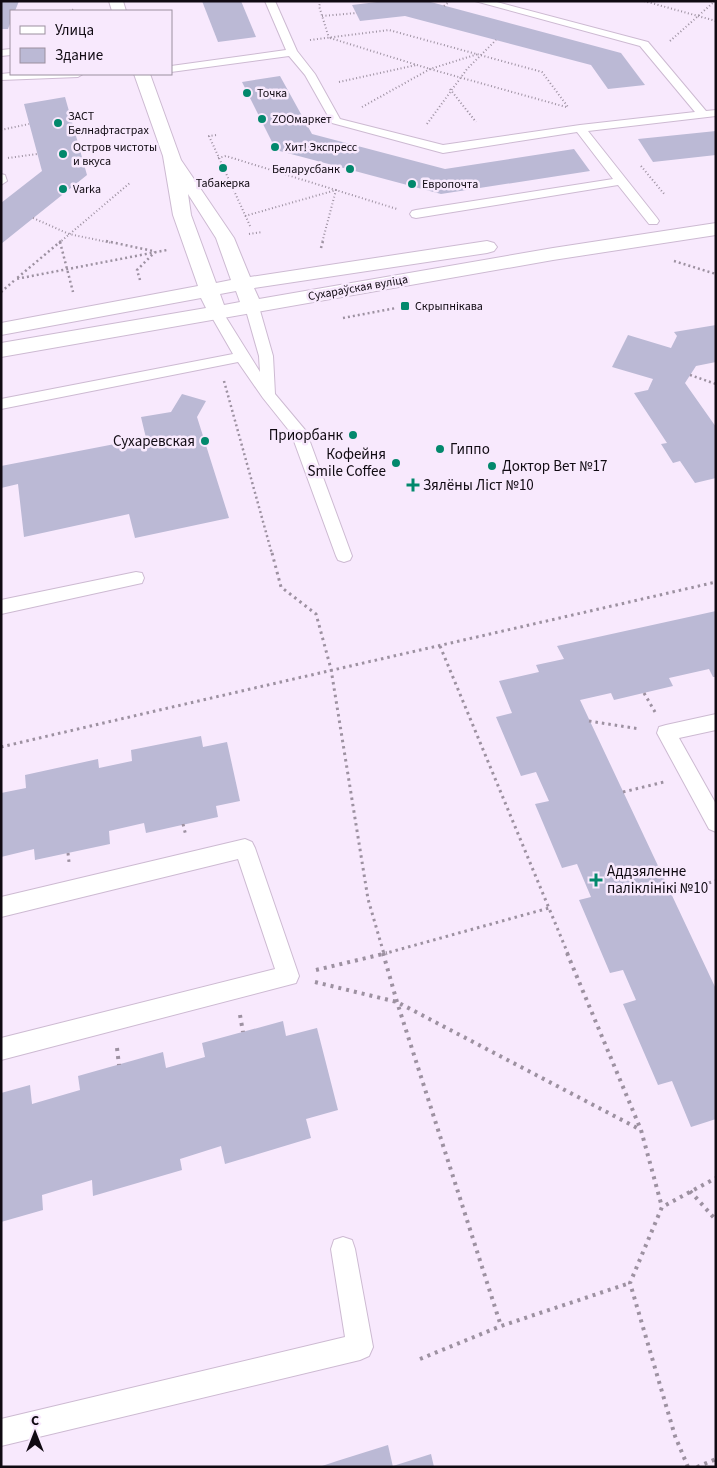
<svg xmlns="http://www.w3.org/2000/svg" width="717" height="1468" viewBox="0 0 717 1468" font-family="'Source Sans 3',sans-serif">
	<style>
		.building { fill: #bbb9d5 }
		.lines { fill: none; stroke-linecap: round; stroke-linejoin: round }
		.lane-casing { stroke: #cdbad2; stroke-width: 2 }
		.secondary-casing { stroke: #cdbad2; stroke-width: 2 }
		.path-far3 { stroke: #9d91a1; stroke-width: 2; stroke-dasharray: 1 2.5; stroke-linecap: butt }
		.path-far2 { stroke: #9d91a1; stroke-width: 2.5; stroke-dasharray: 2 3; stroke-linecap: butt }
		.path-far1 { stroke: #9d91a1; stroke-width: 3; stroke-dasharray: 2.5 4; stroke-linecap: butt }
		.path { stroke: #9d91a1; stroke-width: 4; stroke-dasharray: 3 5; stroke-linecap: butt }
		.lane { fill: #fff; fill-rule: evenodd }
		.secondary { fill: #fff; fill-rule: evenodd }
		.poi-dot { fill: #02886c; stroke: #f8e9fd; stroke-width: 2 }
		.labels { text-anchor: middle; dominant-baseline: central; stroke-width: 5; stroke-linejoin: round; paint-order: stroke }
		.far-poi-label { font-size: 12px; fill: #100a12; stroke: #f8e9fd; text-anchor: start }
		.far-street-label { font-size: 12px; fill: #100a12; stroke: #f8e9fd }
		.poi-label { font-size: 15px; fill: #100a12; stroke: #f8e9fd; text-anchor: start }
	</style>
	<rect width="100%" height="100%" fill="#f8e9fd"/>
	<g class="building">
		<polygon points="1,1 19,1 15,11 11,11 11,21 8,29 1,29"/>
		<polygon points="202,1 241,1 256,37 218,42"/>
		<polygon points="385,1 427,1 621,53 645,85 608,89 591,65 405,16 360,21 352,5"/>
		<polygon points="280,76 312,134 445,169 574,149 590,171 441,194 276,150 242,82"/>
		<polygon points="65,97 87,175 1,244 1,203 42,171 24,104"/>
		<polygon points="716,131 716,155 653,162 638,139"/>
		<polygon points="716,325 716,362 696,366 685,383 716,427 716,478 695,483 680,461 673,463 661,444 667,443 634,393 648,390 653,379 612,367 628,335 671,348 677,336 674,332"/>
		<polygon points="182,394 206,401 197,417 229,518 135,538 129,514 24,537 18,484 1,488 1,466 146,438 141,417 171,412"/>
		<polygon points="716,611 716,677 713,677 709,669 669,678 673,686 614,700 611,693 580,700 716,989 716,1119 691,1127 672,1081 658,1085 623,1004 636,1000 623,970 610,973 579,900 591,897 577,864 562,868 535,804 549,801 536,772 521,776 496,717 512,713 499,681 539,672 536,665 564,659 557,646"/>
		<polygon points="201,736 203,747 227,742 240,801 216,806 218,817 146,833 144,823 109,831 110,844 35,860 34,849 1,857 1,793 26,788 25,775 98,759 99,768 132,761 131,750"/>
		<polygon points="283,1021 286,1036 317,1028 338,1110 306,1119 311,1138 225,1164 221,1146 180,1159 182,1170 93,1196 92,1180 42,1195 43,1210 1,1222 1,1093 30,1085 32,1104 80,1090 78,1076 163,1052 166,1068 205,1057 202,1043"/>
		<polygon points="388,1445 393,1467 319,1467 337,1461"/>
		<polygon points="431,1454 434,1467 393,1467 393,1466"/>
	</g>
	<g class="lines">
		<g class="lane-casing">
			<g id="lane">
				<polygon points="265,1 275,1 297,51 315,74 340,119 443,145 580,125 695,112 640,46 475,1 493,1 648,42 706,111 716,110 716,116 588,131 657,218 659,221 657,224 649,224 618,185 416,218 412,217 410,214 412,211 416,210 613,179 577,132 443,153 332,123 305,75 289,56 171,72 171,66 286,50"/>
				<polygon points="11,49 11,55 1,56 1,50"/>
				<polygon points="1,74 11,73 83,74 78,77 1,80"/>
				<polygon points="1,174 5,175 7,181 1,185"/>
				<polygon points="252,303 259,307 273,356 275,394 306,431 352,556 350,560 344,562 338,560 336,556 291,433 263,398 238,362 1,409 1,399 233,354 210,314 217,310 222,311 260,372 259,356 245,307"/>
				<polygon points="136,572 142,573 144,578 142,583 1,614 1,600"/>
				<polygon points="716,714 716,730 679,738 716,804 716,832 709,829 657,733 659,727 666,725"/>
				<polygon points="245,839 252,842 255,848 299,976 296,983 1,1060 1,1038 275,969 238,859 1,917 1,897"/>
				<polygon points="343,1237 352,1240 355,1249 373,1347 369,1356 360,1360 1,1446 1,1419 345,1337 331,1249 334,1240"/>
			</g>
		</g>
		<g class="secondary-casing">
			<g id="secondary">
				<polygon points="109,1 123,1 126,11 112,11"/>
				<path d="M134,74H150L181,160L234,238L250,277L487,241L494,243L497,247L494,251L487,253L254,288L259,299L553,248L716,223V235L553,260L1,357V343L206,308L201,298L1,335V323L198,286L173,215L163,156ZM188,194L216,238L231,280L216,283L191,215ZM236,291L240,302L224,305L220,294Z"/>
			</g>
		</g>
		<g class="path-far3">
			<polyline points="321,1 319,6 329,38"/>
			<polyline points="644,1 716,21"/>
			<polyline points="444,6 450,1"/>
			<polyline points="69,11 75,9"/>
			<polyline points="322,16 357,13"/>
			<polyline points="330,38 430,69 566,107"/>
			<polyline points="310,40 389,30 542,72 568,107"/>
			<polyline points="670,41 715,1"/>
			<polyline points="339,82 416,65"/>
			<polyline points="450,89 476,122"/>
			<polyline points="362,107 430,69 478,54"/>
			<polyline points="427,124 467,69 496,40"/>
			<polyline points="1,130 29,124"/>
			<polyline points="216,135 209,136 251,228"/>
			<polyline points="8,158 37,154"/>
			<polyline points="218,158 226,156 397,209"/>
			<polyline points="641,166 665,195"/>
			<polyline points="245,216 336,190 322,243"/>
			<polyline points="33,218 69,234 112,243"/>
			<polyline points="249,234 262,232"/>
			<polyline points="59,243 131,182"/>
		</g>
		<g class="path-far2">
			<polyline points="61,241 16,279 167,250"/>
			<polyline points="106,241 153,251"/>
			<polyline points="60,242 73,292"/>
			<polyline points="321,248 323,241"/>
			<polyline points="674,261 716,274"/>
			<polyline points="140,280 137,270 155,252"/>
			<polyline points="1,292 16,279"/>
			<polyline points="343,318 396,308"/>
			<polyline points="690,375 716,384"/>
			<polyline points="224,381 272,554"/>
		</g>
		<g class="path-far1">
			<polyline points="272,553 281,587 316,614 331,669 368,899 384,954"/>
			<polyline points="440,646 568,954"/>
			<polyline points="644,693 655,712"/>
			<polyline points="589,721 640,729"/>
			<path d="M1,747C239,691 478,637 716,582"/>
			<polyline points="623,792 664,782"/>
			<polyline points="183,824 186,836"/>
			<polyline points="68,853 69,862"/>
			<polyline points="671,893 716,881"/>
			<polyline points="383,954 549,908"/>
		</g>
		<g class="path">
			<polyline points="383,953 397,1002 501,1326"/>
			<polyline points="567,953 641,1130"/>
			<polyline points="316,970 387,953"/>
			<polyline points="315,982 397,1002 641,1130 662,1207"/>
			<polyline points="240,1015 243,1032"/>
			<polyline points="117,1048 119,1065"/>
			<polyline points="690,1191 716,1220"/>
			<polyline points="420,1359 501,1326 630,1283"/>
			<polyline points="688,1467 675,1436 630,1283 662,1207 716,1178"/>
			<polyline points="697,1467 716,1459"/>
		</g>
		<use href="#lane" class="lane"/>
		<use href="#secondary" class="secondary"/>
	</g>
	<g class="poi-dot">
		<circle cx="247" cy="93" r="5"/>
		<circle cx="262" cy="119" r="5"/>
		<circle cx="58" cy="123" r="5"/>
		<circle cx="275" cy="147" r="5"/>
		<circle cx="63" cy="154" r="5"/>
		<circle cx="223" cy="168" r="5"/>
		<circle cx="350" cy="169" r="5"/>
		<circle cx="412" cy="184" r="5"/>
		<circle cx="63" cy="189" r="5"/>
		<rect x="400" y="301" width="10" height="10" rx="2.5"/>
		<circle cx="353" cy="435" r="5"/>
		<circle cx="205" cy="441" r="5"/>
		<circle cx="440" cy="449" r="5"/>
		<circle cx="396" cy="463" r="5"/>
		<circle cx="492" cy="466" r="5"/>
		<path d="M410.5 477.5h5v5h5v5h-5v5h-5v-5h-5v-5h5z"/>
		<path d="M593.5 872.5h5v5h5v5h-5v5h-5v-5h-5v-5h5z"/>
	</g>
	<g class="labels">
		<g class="far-poi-label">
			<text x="257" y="93">Точка</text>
			<text x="68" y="116">ЗАСТ<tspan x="68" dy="14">Белнафтастрах</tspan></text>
			<text x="272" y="119">ZOOмаркет</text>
			<text x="73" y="147">Остров чистоты<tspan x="73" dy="14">и вкуса</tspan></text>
			<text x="285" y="147">Хит! Экспресс</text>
			<text x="340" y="169" text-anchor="end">Беларусбанк</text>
			<text x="223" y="183" text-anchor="middle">Табакерка</text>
			<text x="422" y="184">Европочта</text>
			<text x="73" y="189">Varka</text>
			<text x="415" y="306">Скрыпнікава</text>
		</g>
		<g class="far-street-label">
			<text transform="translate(358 288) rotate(-10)">Сухараўская вуліца</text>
		</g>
		<g class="poi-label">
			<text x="343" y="435" text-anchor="end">Приорбанк</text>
			<text x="195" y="441" text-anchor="end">Сухаревская</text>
			<text x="450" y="449">Гиппо</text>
			<text x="386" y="454" text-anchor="end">Кофейня<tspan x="386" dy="17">Smile Coffee</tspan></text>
			<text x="502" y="466">Доктор Вет №17</text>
			<text x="423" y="485">Зялёны Ліст №10</text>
			<text x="607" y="871">Аддзяленне<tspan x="607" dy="17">паліклінікі №10</tspan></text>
		</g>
	</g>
	<rect width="717" height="1468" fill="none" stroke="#100a12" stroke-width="5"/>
	<rect x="10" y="10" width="162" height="65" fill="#f8e9fd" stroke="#9b909f"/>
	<rect x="20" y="26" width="25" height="8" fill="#ffffff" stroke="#9b909f"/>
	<text x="55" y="35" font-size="15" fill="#100a12">Улица</text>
	<rect x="20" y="48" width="25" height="15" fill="#bbb9d5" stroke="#9b909f"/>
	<text x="55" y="60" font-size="15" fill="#100a12">Здание</text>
	<g transform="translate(35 1433)" stroke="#f8e9fd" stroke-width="4" paint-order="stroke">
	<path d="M0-4L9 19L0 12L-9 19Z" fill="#100a12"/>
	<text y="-8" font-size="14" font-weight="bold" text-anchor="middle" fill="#100a12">С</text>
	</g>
</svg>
